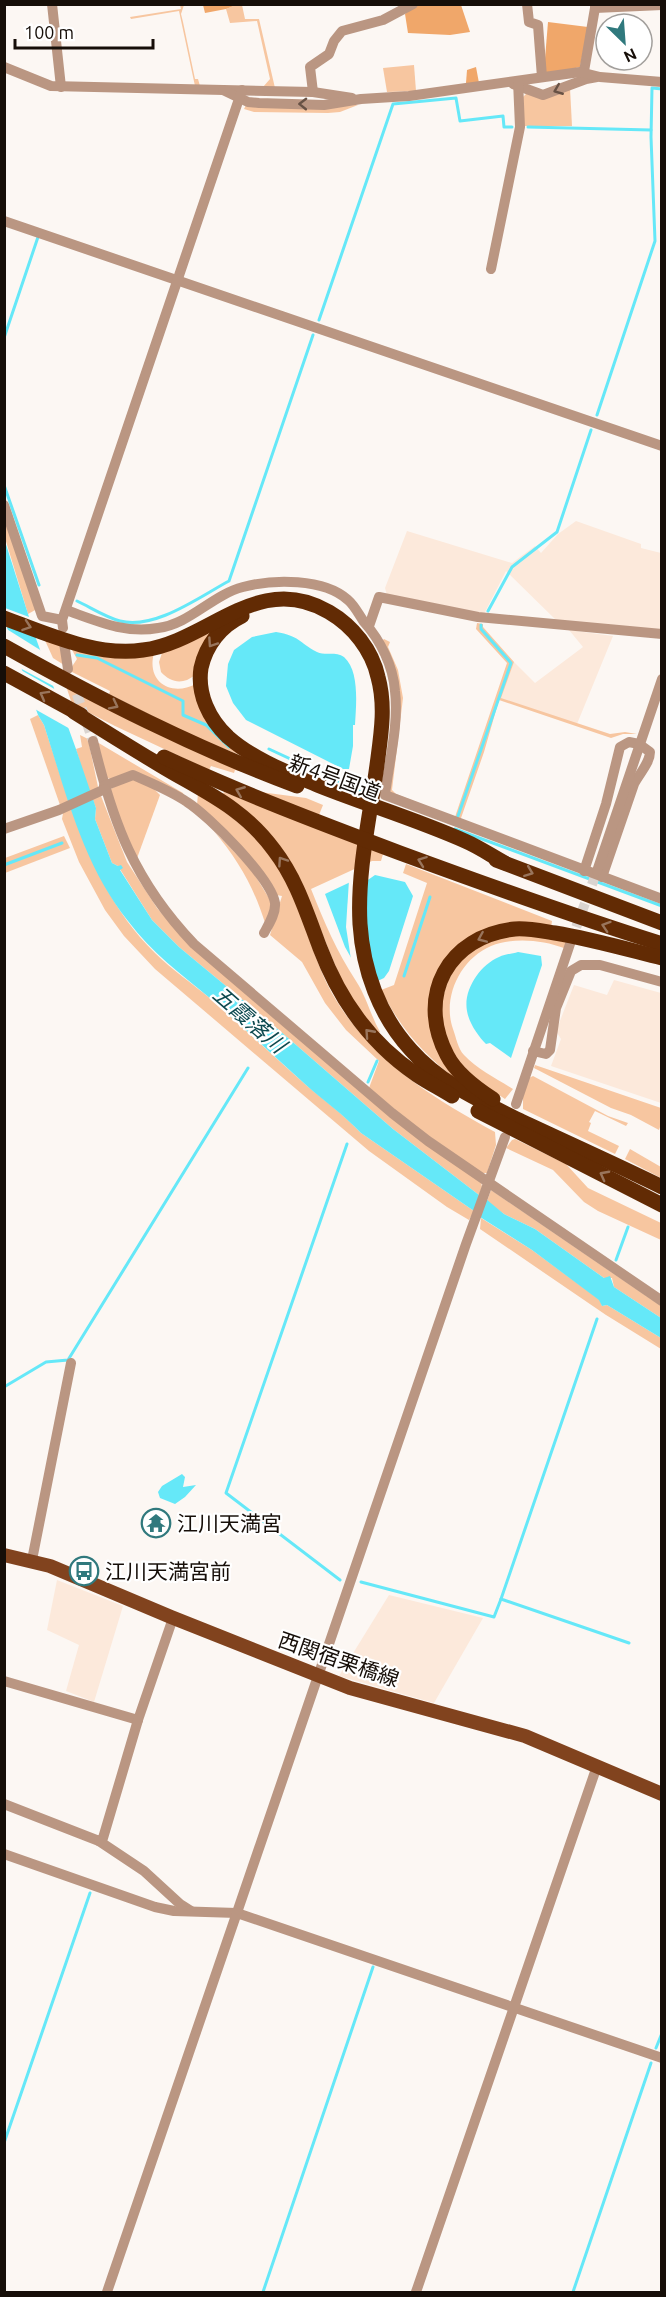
<svg xmlns="http://www.w3.org/2000/svg" width="666" height="2297" viewBox="0 0 666 2297" font-family="Ubuntu,'Noto Sans JP',sans-serif">
	<style>
		.built { fill: #fce9db }
		.green { fill: #f7c6a0 }
		.forest { fill: #f0a76a }
		.water { fill: #65e8f8 }
		.pier { fill: #fcf7f3 }
		.lines { fill: none; stroke-linecap: round; stroke-linejoin: round }
		.stream { stroke: #65e8f8; stroke-width: 3 }
		.minor-tunnel { stroke: #dad4d0; stroke-width: 10; stroke-dasharray: 10 5; stroke-linecap: butt }
		.minor { stroke: #ba9682; stroke-width: 10 }
		.major { stroke: #81431e; stroke-width: 14 }
		.highway { stroke: #622b04; stroke-width: 15 }
		.oneway { stroke: #685245 }
		.oneway2 { stroke: #99755c }
		.labels { text-anchor: middle; dominant-baseline: central; stroke-width: 4.5; stroke-linejoin: round; paint-order: stroke }
		.street-label { font-size: 21px; fill: #160e08; stroke: #fff }
		.poi-label { font-size: 21px; fill: #160e08; stroke: #fff; text-anchor: start }
		.water-label { font-size: 22px; font-style: italic; fill: #0e4a50; stroke: #fff }
	</style>
	<rect width="100%" height="100%" fill="#fcf7f3"/>
	<g class="built">
		<polygon points="576,521 641,544 641,548 661,553 661,630 558,622 506,571 483,616 387,595 385,588 407,531 512,563 535,546 541,553 558,534"/>
		<polygon points="569,630 613,636 577,724 500,698 514,662 535,683 583,647"/>
		<polygon points="614,980 661,993 661,1103 551,1066 561,1039 556,1031 574,985 607,995"/>
		<polygon points="57,1580 123,1606 94,1702 66,1691 79,1645 47,1630"/>
		<polygon points="389,1595 483,1618 434,1703 339,1676"/>
	</g>
	<g class="green">
		<polygon points="180,5 184,5 181,14 183,22 195,79 198,79 200,86 195,86 179,11 131,19 130,17 181,9"/>
		<polygon points="236,5 242,5 245,19 259,19 275,88 263,87 270,79 257,21 230,23 226,9"/>
		<polygon points="414,65 416,91 387,92 383,68"/>
		<polygon points="570,88 572,126 524,126 522,98 526,94"/>
		<polygon points="246,105 358,105 340,112 328,113 254,112 244,109"/>
		<polygon points="4,511 37,609 28,614 5,538"/>
		<polygon points="477,623 483,624 483,627 514,662 501,698 610,734 625,732 637,734 623,734 611,738 499,700 484,752 460,821 390,793 397,722 382,641 384,639 390,642 388,647 398,670 403,698 392,790 396,794 455,817 507,663 476,629"/>
		<path d="M214,631L195,675C183,685 171,683 161,672L159,662L162,653Z"/>
		<polygon points="43,636 61,642 64,665 53,658"/>
		<path d="M71,648L154,653C146,682 171,697 196,684L198,703L268,766L191,736L109,694L110,691L72,672L71,668L77,659Z"/>
		<polygon points="66,686 247,773 235,770 234,773 211,766 209,770 115,726 72,704"/>
		<polygon points="38,715 44,725 69,802 60,805 30,719"/>
		<polygon points="80,735 88,739 98,787 89,793 76,749 82,747"/>
		<polygon points="97,742 183,793 184,796 138,774 111,779 107,778"/>
		<polygon points="130,778 153,788 160,795 136,861 109,790"/>
		<path d="M224,792L383,854L381,861H372L311,889C325,924 336,950 356,981C366,996 371,1016 380,1032L377,1034L344,987L304,889L222,796Z"/>
		<polygon points="260,792 306,798 323,805 319,815"/>
		<path d="M198,793C229,814 258,835 278,867C304,908 311,959 336,1000C374,1062 433,1098 495,1132L496,1145L487,1173H482L416,1127L369,1088L379,1061L346,1030L325,1003L302,962L270,935L282,896L276,895L197,805Z"/>
		<polygon points="101,796 127,862 157,908 177,931 481,1181 482,1187 479,1195 393,1129 280,1031 179,947 152,920 118,866 112,863 95,819 96,808 92,798"/>
		<path d="M71,808C90,861 114,913 155,953C172,970 193,984 211,999C243,1027 274,1057 306,1085C325,1101 344,1115 361,1133L474,1211L469,1220L447,1207L369,1151L155,969L124,936L105,910L79,862L62,819L63,813Z"/>
		<path d="M213,830L251,869L272,903L266,926C254,887 239,861 213,830Z"/>
		<polygon points="64,836 70,848 5,873 5,858"/>
		<path d="M406,864L552,921L551,928L486,929L431,998L458,1081C423,1054 401,1029 381,990L394,985L427,883L403,873Z"/>
		<path d="M525,934L567,941L564,948C542,940 514,937 491,946C460,959 442,998 453,1029C456,1037 458,1049 464,1055C477,1069 497,1079 513,1089L505,1099C487,1087 469,1076 456,1058C427,1017 444,955 493,940C503,937 515,936 525,934Z"/>
		<polygon points="535,1065 661,1108 661,1124 659,1130 631,1115 611,1108 534,1068"/>
		<polygon points="533,1076 608,1116 628,1123 626,1126 595,1111 589,1122 591,1123 588,1131 619,1146 615,1154 523,1109 523,1094 529,1078"/>
		<polygon points="515,1139 566,1164 588,1188 661,1223 661,1240 598,1211 584,1202 553,1170 506,1148 512,1140"/>
		<polygon points="630,1149 661,1167 661,1178 625,1159"/>
		<polygon points="491,1190 661,1306 661,1318 614,1287 612,1278 604,1278 535,1229 504,1214 487,1201"/>
		<polygon points="481,1218 532,1250 600,1300 602,1306 607,1305 661,1338 661,1349 606,1315 480,1229"/>
	</g>
	<g class="forest">
		<polygon points="203,5 203,4 236,5 226,9 205,13"/>
		<polygon points="416,5 461,5 470,32 450,35 408,33 405,14"/>
		<polygon points="548,22 588,27 580,67 548,74 544,71"/>
		<polygon points="476,67 479,83 466,83 467,70"/>
	</g>
	<g class="water">
		<polygon points="4,538 29,617 5,608"/>
		<path d="M5,622L34,633L76,749L96,808L95,819L112,863L118,866L121,865L123,868L120,870L152,920L179,947L280,1031L393,1129L479,1195L474,1211L361,1133C344,1115 324,1101 306,1085C274,1056 243,1027 211,999C181,974 152,953 128,921C83,865 66,793 44,725L38,715Z"/>
		<path d="M276,632C300,636 298,642 317,652C325,656 336,651 344,657C360,671 356,706 355,725H353V746L349,769H343L246,720L233,703L226,686L228,664L234,650L252,637Z"/>
		<polygon points="375,875 405,882 413,896 389,971 384,978 367,986 345,947 325,894 359,878 365,882"/>
		<path d="M518,952L541,956L542,965L511,1058L490,1043L486,1044C478,1036 469,1023 467,1011C463,990 480,965 499,957C505,954 512,954 518,952Z"/>
		<polygon points="486,1199 504,1214 535,1229 604,1278 610,1276 614,1287 661,1318 661,1338 607,1305 602,1306 599,1300 532,1250 480,1217"/>
		<polygon points="182,1474 185,1477 183,1487 196,1485 185,1497 175,1504 160,1498 158,1492 162,1486"/>
	</g>
	<g class="pier">
		<polygon points="5,628 45,653 57,688 18,667"/>
		<polygon points="19,669 58,691 72,730 33,708"/>
		<polygon points="359,875 366,989 352,966 346,927 349,880"/>
	</g>
	<g class="lines">
		<g class="stream">
			<polyline points="528,127 651,130"/>
			<polyline points="319,320 393,104 456,98 460,121 503,116 504,127 512,127"/>
			<polyline points="4,338 38,237"/>
			<polyline points="597,415 655,241 651,137 652,88 662,89"/>
			<polyline points="4,485 39,585"/>
			<path d="M77,601C90,607 105,617 120,621C155,630 199,597 229,581L313,335"/>
			<polyline points="488,611 512,567 557,532 591,430"/>
			<polyline points="77,655 97,658 183,701 183,715 206,725 229,747"/>
			<polyline points="269,749 368,795"/>
			<polyline points="458,816 511,663 481,629 481,625"/>
			<polyline points="455,829 662,906"/>
			<polyline points="4,865 62,843"/>
			<polyline points="404,976 430,897"/>
			<polyline points="368,1082 377,1061"/>
			<polyline points="616,1260 628,1227"/>
			<polyline points="597,1319 501,1599 629,1643"/>
			<polyline points="4,1387 46,1362 68,1360 248,1068"/>
			<polyline points="340,1580 226,1493 347,1144"/>
			<polyline points="361,1582 494,1617 501,1599"/>
			<polyline points="656,2048 662,2033"/>
			<polyline points="4,2143 90,1893"/>
			<polyline points="263,2292 373,1967"/>
			<polyline points="573,2292 651,2063"/>
		</g>
		<g class="minor-tunnel">
			<polyline points="72,680 93,741"/>
			<polyline points="571,941 597,871"/>
		</g>
		<g class="minor">
			<polyline points="52,4 61,87"/>
			<polyline points="527,4 529,22 538,25 542,77"/>
			<polyline points="595,4 595,8 662,5"/>
			<polyline points="4,67 51,86 313,92 352,98"/>
			<polyline points="583,77 595,8"/>
			<polyline points="513,84 543,95 586,79 597,77"/>
			<polyline points="223,90 248,102 259,103 324,105 361,99 409,96 580,72 600,77 662,82"/>
			<polyline points="313,92 310,67 329,54 334,41 342,31 383,20 413,4"/>
			<polyline points="4,221 662,446"/>
			<polyline points="491,269 520,127 518,81"/>
			<polyline points="4,505 42,616 62,620"/>
			<path d="M66,610C97,621 125,634 158,628C190,624 212,595 243,587C273,579 324,578 348,600C355,606 359,615 364,622C381,641 393,666 395,691C399,725 389,761 385,795L662,899"/>
			<polyline points="369,626 379,597 478,617 662,634"/>
			<polyline points="63,628 62,620 242,90"/>
			<polyline points="64,643 68,669"/>
			<path d="M93,741C113,823 134,881 194,944L392,1113L428,1141L662,1301"/>
			<path d="M104,786L133,775C151,783 171,791 187,802C209,816 271,878 275,903C276,913 269,924 264,933"/>
			<polyline points="4,829 59,810 105,789"/>
			<path d="M584,871L606,804L620,747L629,742L639,744L650,752C650,763 639,774 634,784L602,877"/>
			<polyline points="597,871 662,679"/>
			<polyline points="533,1051 546,1054 550,1050 556,1008 571,971 581,965 600,965 662,982"/>
			<polyline points="516,1104 570,944"/>
			<polyline points="32,1560 71,1363"/>
			<polyline points="4,1681 138,1720"/>
			<polyline points="4,1804 99,1841 103,1838 138,1720 173,1618"/>
			<polyline points="99,1841 144,1871 180,1904 191,1911"/>
			<polyline points="4,1854 155,1907 174,1911 237,1913 662,2058"/>
			<polyline points="107,2292 466,1244 505,1137"/>
			<polyline points="416,2292 597,1766"/>
		</g>
		<polyline class="major" points="4,1555 50,1566 171,1617 350,1688 525,1736 662,1794"/>
		<g class="highway">
			<path d="M242,616C221,626 206,645 201,668C197,694 209,719 228,737C254,760 289,773 320,786C368,805 418,820 465,841C479,847 492,856 505,863"/>
			<path d="M4,618C47,634 97,657 143,650C208,642 258,570 329,612C353,626 372,650 378,677C386,706 381,735 377,765C370,817 357,871 360,924C363,970 379,1015 411,1050C441,1084 481,1101 521,1121C568,1143 615,1164 662,1187"/>
			<path d="M4,646C99,699 195,748 297,786"/>
			<polyline points="4,673 81,715"/>
			<path d="M74,712C101,729 128,746 155,762C200,790 241,805 274,850C297,880 307,914 320,948C340,1001 370,1043 417,1075C429,1083 441,1089 452,1096"/>
			<path d="M164,757C241,793 320,823 400,853C487,885 573,916 662,944"/>
			<polyline points="496,860 662,923"/>
			<path d="M493,1099C476,1088 456,1073 447,1055C416,996 448,936 515,929C528,928 542,931 555,933C591,939 626,949 662,958"/>
			<polyline points="478,1111 662,1205"/>
		</g>
	</g>
	<defs><path id="oneway-chevron" d="M-2-3.5L2.5 0L-2 3.5" fill="none" stroke-width="1.6" stroke-linecap="round" stroke-linejoin="round" transform="scale(1.5)"/></defs>
	<g class="oneway">
		<use href="#oneway-chevron" transform="translate(558 90) rotate(158)"/>
		<use href="#oneway-chevron" transform="translate(303 104) rotate(-179)"/>
	</g>
	<g class="oneway2">
		<use href="#oneway-chevron" transform="translate(27 626) rotate(19)"/>
		<use href="#oneway-chevron" transform="translate(212 643) rotate(124)"/>
		<use href="#oneway-chevron" transform="translate(44 695) rotate(-151)"/>
		<use href="#oneway-chevron" transform="translate(114 705) rotate(27)"/>
		<use href="#oneway-chevron" transform="translate(240 791) rotate(-158)"/>
		<use href="#oneway-chevron" transform="translate(282 861) rotate(-124)"/>
		<use href="#oneway-chevron" transform="translate(422 861) rotate(-160)"/>
		<use href="#oneway-chevron" transform="translate(529 872) rotate(21)"/>
		<use href="#oneway-chevron" transform="translate(606 926) rotate(-162)"/>
		<use href="#oneway-chevron" transform="translate(482 938) rotate(157)"/>
		<use href="#oneway-chevron" transform="translate(369 1033) rotate(-132)"/>
		<use href="#oneway-chevron" transform="translate(604 1175) rotate(-152)"/>
	</g>
	<defs>
		<g id="temple-ring" transform="scale(1.5)"><circle r="9.5" fill="#fff" stroke="#30797d" stroke-width="1.5"/><path d="M0-6L5-2H3V0L6.5 2.5H4V6H1.5V3h-3V6H-4V2.5H-6.5L-3 0V-2H-5Z" fill="#30797d"/></g>
		<g id="bus-ring" transform="scale(1.5)"><circle r="9.5" fill="#fff" stroke="#30797d" stroke-width="1.5"/><path d="M-5-6H5V4H4V6H2V4H-2V6H-4V4H-5ZM-3.5-4V0h7V-4ZM-3.5 1.2v1.5H-2V1.2ZM2 1.2v1.5H3.5V1.2Z" fill="#30797d"/></g>
	</defs>
	<g fill-rule="evenodd">
		<use href="#temple-ring" x="156" y="1523"/>
		<use href="#bus-ring" x="84" y="1571"/>
	</g>
	<g class="labels">
		<g class="street-label">
			<text transform="translate(335 777) rotate(20)">新4号国道</text>
			<text transform="translate(339 1659) rotate(19)">西関宿栗橋線</text>
		</g>
		<g class="poi-label">
			<text x="177" y="1523">江川天満宮</text>
			<text x="105" y="1571">江川天満宮前</text>
		</g>
		<g class="water-label">
			<text transform="translate(250 1019) rotate(41)">五霞落川</text>
		</g>
	</g>
	<rect width="666" height="2297" fill="none" stroke="#160e08" stroke-width="12"/>
	<g transform="translate(624 42) rotate(155)"><circle r="28" fill="#ffffff" stroke="#a29f9c" stroke-width="1.5"/>
	<path d="M0-4.5L10 22L0 15L-10 22Z" fill="#30797d"/>
	<text y="-9" font-size="16" font-weight="bold" text-anchor="middle" fill="#160e08">N</text>
	</g>
	<path d="M15 39v9h138v-9" fill="none" stroke="#160e08" stroke-width="3"/>
	<text x="24" y="39" font-size="18" fill="#160e08" stroke="#ffffff" stroke-width="4.5" paint-order="stroke">100 m</text>
</svg>
